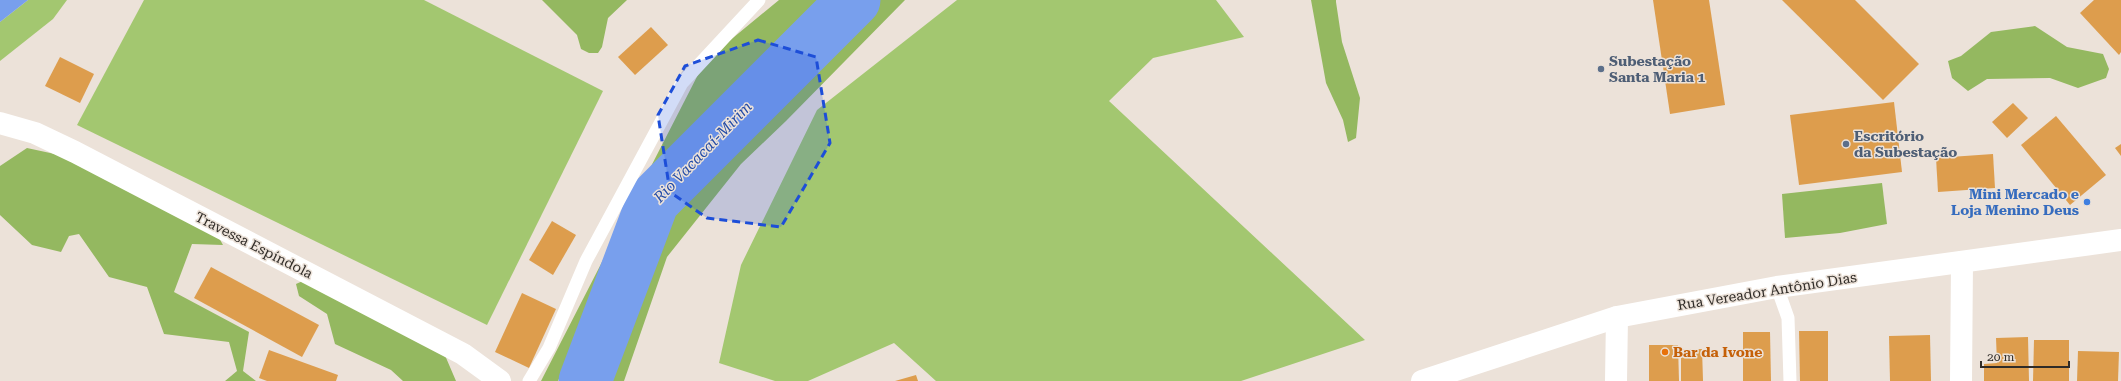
<svg xmlns="http://www.w3.org/2000/svg" width="2121" height="381" viewBox="0 0 2121 381" font-family="'Roboto Serif',serif">
	<style>
		.green { fill: #a3c770 }
		.forest { fill: #94b860 }
		.water { fill: #789fed }
		.lines { fill: none; stroke-linecap: round; stroke-linejoin: round }
		.river { stroke: #789fed; stroke-width: 53 }
		.building { fill: #dd9d4d }
		.lane { stroke: #fff; stroke-width: 13 }
		.street { stroke: #fff; stroke-width: 22 }
		.secondary { stroke: #fff; stroke-width: 22 }
		.marked { fill: #1d4ed8; fill-opacity: 0.2; stroke: #1d4ed8; stroke-width: 3; stroke-dasharray: 8 5; stroke-linejoin: round }
		.service-dot { fill: #5c6f8a; stroke: #ece2d9; stroke-width: 1.5 }
		.shop-dot { fill: #3f7fe0; stroke: #ece2d9; stroke-width: 1.5 }
		.food-dot { fill: #e8710a; stroke: #ece2d9; stroke-width: 1.5 }
		.labels { text-anchor: middle; dominant-baseline: central; stroke-width: 3; stroke-linejoin: round; paint-order: stroke }
		.service-label { font-size: 14px; font-weight: bold; fill: #4e5e75; stroke: #ece2d9; text-anchor: start }
		.shop-label { font-size: 14px; font-weight: bold; fill: #366cbe; stroke: #ece2d9; text-anchor: end }
		.street-label { font-size: 14px; fill: #2f2b27; stroke: #ece2d9 }
		.food-label { font-size: 14px; font-weight: bold; fill: #c56008; stroke: #ece2d9; text-anchor: start }
		.water-label { font-size: 15px; font-style: italic; fill: #244ca7; stroke: #ece2d9 }
	</style>
	<rect width="100%" height="100%" fill="#ece2d9"/>
	<g class="green">
		<polygon points="28,0 67,0 53,19 0,61 0,22"/>
		<polygon points="144,0 424,0 603,91 487,325 77,125"/>
		<polygon points="957,0 1216,0 1244,37 1153,58 1109,101 1365,340 1241,381 936,381 894,343 808,381 775,381 719,363 741,265 817,110"/>
	</g>
	<g class="forest">
		<polygon points="542,0 627,0 608,18 602,47 598,53 589,53 581,49 577,35"/>
		<polygon points="779,0 819,0 656,179 606,271 558,381 541,381 705,61"/>
		<polygon points="862,0 905,0 786,121 741,164 667,257 624,381 601,381 641,270 667,207 770,104"/>
		<polygon points="1311,0 1336,0 1336,2 1342,42 1360,98 1356,138 1348,142 1343,120 1326,83"/>
		<polygon points="2035,26 2067,47 2103,54 2109,69 2106,78 2078,88 2050,78 1987,79 1968,91 1952,78 1948,61 1961,56 1991,32"/>
		<polygon points="27,148 64,156 218,236 223,245 192,244 174,292 249,332 243,371 256,381 225,381 237,371 229,342 164,334 147,287 109,277 79,234 69,236 61,252 32,245 0,215 0,166"/>
		<polygon points="1882,183 1887,224 1840,233 1785,238 1782,194"/>
		<polygon points="305,280 444,353 456,381 403,381 391,370 335,344 327,314 299,296 296,284"/>
	</g>
	<polygon class="water" points="0,0 28,0 0,22"/>
	<g class="lines">
		<polyline class="river" points="585,381 653,201 854,0"/>
	</g>
	<g class="building">
		<polygon points="1653,0 1709,0 1725,105 1670,114"/>
		<polygon points="1782,0 1855,0 1919,64 1883,100"/>
		<polygon points="2094,0 2121,0 2121,52 2119,55 2080,13"/>
		<polygon points="651,27 668,45 635,75 618,57"/>
		<polygon points="60,57 94,74 80,103 45,86"/>
		<polygon points="1894,102 1902,172 1799,185 1790,115"/>
		<polygon points="2013,103 2028,118 2007,138 1992,122"/>
		<polygon points="2056,116 2106,175 2070,205 2021,145"/>
		<polygon points="2121,144 2121,156 2115,148"/>
		<polygon points="1993,154 1995,188 1938,192 1936,158"/>
		<polygon points="552,221 576,235 553,275 529,260"/>
		<polygon points="211,267 319,325 302,357 194,298"/>
		<polygon points="522,293 556,309 529,368 495,352"/>
		<polygon points="1799,331 1828,331 1828,381 1800,381"/>
		<polygon points="1743,332 1770,332 1771,381 1743,381"/>
		<polygon points="1930,335 1931,381 1890,381 1889,336"/>
		<polygon points="2028,337 2029,381 1984,381 1984,364 1997,363 1996,338"/>
		<polygon points="2034,340 2069,340 2069,381 2033,381"/>
		<polygon points="1649,345 1678,345 1679,381 1649,381"/>
		<polygon points="1681,349 1702,349 1703,381 1681,381"/>
		<polygon points="269,350 338,375 336,381 267,381 259,378"/>
		<polygon points="2078,351 2119,352 2118,381 2077,381"/>
		<polygon points="916,375 918,381 895,381"/>
	</g>
	<g class="lines">
		<g class="lane">
			<polyline points="1777,287 1788,318 1790,381"/>
			<polyline points="529,381 549,348 586,261 682,83 759,0"/>
		</g>
		<g class="street">
			<polyline points="0,123 35,133 75,152 463,354 500,381"/>
			<polyline points="1616,381 1617,317"/>
			<polyline points="1961,381 1962,262"/>
		</g>
		<polyline class="secondary" points="1422,381 1617,317 1777,287 2121,240"/>
	</g>
	<path class="marked" d="M758,40L816,57L830,143L781,227L707,218L670,192L658,115L685,66Z"/>
	<g class="service-dot">
		<circle cx="1601" cy="69" r="4"/>
		<circle cx="1846" cy="144" r="4"/>
	</g>
	<circle class="shop-dot" cx="2087" cy="202" r="4"/>
	<circle class="food-dot" cx="1665" cy="352" r="4"/>
	<g class="labels">
		<g class="service-label">
			<text x="1609" y="61">Subestação<tspan x="1609" dy="16">Santa Maria 1</tspan></text>
			<text x="1854" y="136">Escritório<tspan x="1854" dy="16">da Subestação</tspan></text>
		</g>
		<g class="shop-label">
			<text x="2079" y="194">Mini Mercado e<tspan x="2079" dy="16">Loja Menino Deus</tspan></text>
		</g>
		<g class="street-label">
			<text transform="translate(254 245) rotate(27)">Travessa Espíndola</text>
			<text transform="translate(1767 291) rotate(-9)">Rua Vereador Antônio Dias</text>
		</g>
		<g class="food-label">
			<text x="1673" y="352">Bar da Ivone</text>
		</g>
		<g class="water-label">
			<text transform="translate(703 152) rotate(-46)">Rio Vacacaí-Mirim</text>
		</g>
	</g>
	<path d="M1981 361v6h88v-6" fill="none" stroke="#2f2b27" stroke-width="2"/>
	<text x="1987" y="361" font-size="12" fill="#2f2b27" stroke="#ece2d9" stroke-width="3" paint-order="stroke">20 m</text>
</svg>
